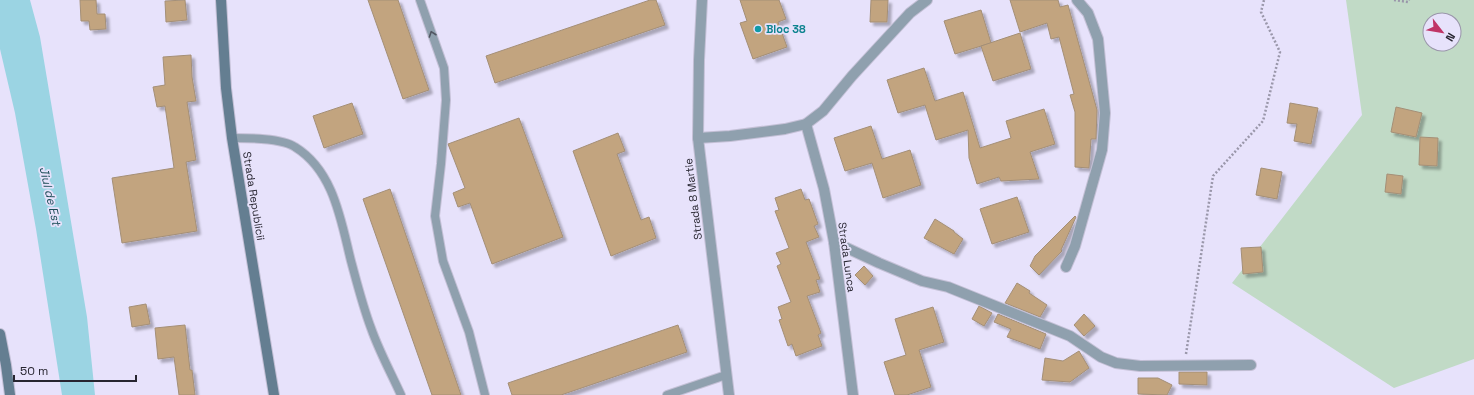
<svg xmlns="http://www.w3.org/2000/svg" width="1474" height="395" viewBox="0 0 1474 395" font-family="'Space Grotesk',sans-serif">
	<style>
		.green { fill: #c1dac6; fill-rule: evenodd }
		.water { fill: #9bd4e3 }
		.building { fill: #c2a47f; stroke: #a48f77; filter: url(#shadow) }
		.lines { fill: none; stroke-linecap: round; stroke-linejoin: round }
		.lane-casing { stroke: #c4c0d6; stroke-width: 10 }
		.street-casing { stroke: #c4c0d6; stroke-width: 12 }
		.secondary-casing { stroke: #c4c0d6; stroke-width: 12 }
		.path { stroke: #9a97aa; stroke-width: 2.5; stroke-dasharray: 2 2; stroke-linecap: butt }
		.lane { stroke: #8fa0ae; stroke-width: 8 }
		.street { stroke: #8fa0ae; stroke-width: 10 }
		.secondary { stroke: #647e91; stroke-width: 10 }
		.oneway { stroke: #515662 }
		.culture-dot { fill: #0f9aa8; stroke: #e7e2fb; stroke-width: 1.5 }
		.labels { text-anchor: middle; dominant-baseline: central; stroke-width: 3.5; stroke-linejoin: round; paint-order: stroke }
		.culture-label { font-size: 11px; font-weight: bold; fill: #0d838f; stroke: #e7e2fb; text-anchor: start }
		.street-label { font-size: 11px; fill: #272530; stroke: #e7e2fb }
		.water-label { font-size: 12px; font-style: italic; fill: #1a4b56; stroke: #e7e2fb }
	</style>
	<defs>
		<filter id="shadow"><feDropShadow dx="3.5" dy="3.5" stdDeviation="1" flood-color="#0004"/></filter>
	</defs>
	<rect width="100%" height="100%" fill="#e7e2fb"/>
	<path class="green" d="M1346,0H1474V359L1394,388L1232,283L1362,115ZM1430,20H1454V44H1430Z"/>
	<polygon class="water" points="0,0 30,0 40,37 87,317 95,395 62,395 36,229 15,113 0,49"/>
	<g class="building">
		<polygon points="80,0 96,0 97,14 105,14 106,29 90,30 89,21 81,21"/>
		<polygon points="185,0 187,20 166,22 165,1"/>
		<polygon points="368,0 398,0 429,90 403,99"/>
		<polygon points="650,0 656,0 665,25 495,83 486,56"/>
		<polygon points="740,0 779,0 786,19 778,22 787,47 753,59 740,23 747,21"/>
		<polygon points="871,0 888,0 887,22 870,22"/>
		<polygon points="1010,0 1058,0 1060,7 1068,5 1097,110 1096,139 1091,139 1089,168 1075,167 1075,112 1070,95 1074,94 1059,37 1051,39 1047,23 1020,32"/>
		<polygon points="981,10 991,43 955,54 944,21"/>
		<polygon points="1020,33 1031,69 993,81 981,46"/>
		<polygon points="191,55 192,77 196,101 187,102 196,160 186,162 197,231 122,243 112,178 174,168 165,106 157,107 153,87 165,85 163,57"/>
		<polygon points="924,68 935,101 963,92 980,148 1011,138 1006,121 1044,109 1055,144 1030,152 1039,179 1001,181 999,177 977,184 969,158 968,130 936,140 925,105 898,113 887,80"/>
		<polygon points="352,103 363,134 324,148 313,116"/>
		<polygon points="1290,103 1318,108 1311,144 1294,141 1297,124 1287,123"/>
		<polygon points="1396,107 1422,113 1416,137 1391,132"/>
		<polygon points="519,118 563,237 492,264 470,203 458,207 453,193 465,188 448,144"/>
		<polygon points="871,126 882,159 910,150 921,185 883,198 872,163 845,171 834,138"/>
		<polygon points="618,133 625,151 617,154 641,220 649,217 656,238 611,256 573,151"/>
		<polygon points="1420,137 1438,138 1437,166 1419,165"/>
		<polygon points="1261,168 1282,172 1277,199 1256,195"/>
		<polygon points="1387,174 1403,176 1401,194 1385,192"/>
		<polygon points="390,189 461,395 432,395 363,199"/>
		<polygon points="801,189 805,200 809,199 818,224 814,226 819,237 806,242 820,279 816,280 820,292 807,296 821,333 818,335 822,346 796,356 792,344 788,346 779,320 782,319 778,307 791,302 777,266 781,264 776,253 789,248 775,211 779,210 775,198"/>
		<polygon points="1017,197 1029,232 992,244 980,209"/>
		<polygon points="1075,216 1076,217 1061,250 1062,251 1039,275 1030,266 1035,256"/>
		<polygon points="935,219 954,231 954,232 963,239 954,254 924,238"/>
		<polygon points="1261,247 1263,272 1243,274 1241,248"/>
		<polygon points="864,266 873,276 865,285 855,275"/>
		<polygon points="1017,283 1030,291 1029,293 1047,305 1040,317 1005,303"/>
		<polygon points="146,304 150,324 132,327 129,307"/>
		<polygon points="979,306 992,313 984,326 972,319"/>
		<polygon points="933,307 944,342 919,350 931,387 907,395 895,395 884,362 906,355 895,319"/>
		<polygon points="998,314 1046,334 1040,349 1007,337 1011,329 994,322"/>
		<polygon points="1084,314 1095,326 1084,336 1074,325"/>
		<polygon points="185,325 190,370 192,370 195,395 179,395 174,357 158,359 155,328"/>
		<polygon points="678,325 687,352 561,395 512,395 508,383"/>
		<polygon points="1079,351 1089,368 1070,382 1042,380 1045,358 1063,361"/>
		<polygon points="1179,372 1207,372 1207,385 1179,384"/>
		<polygon points="1138,378 1158,378 1172,385 1167,395 1138,394"/>
	</g>
	<g class="lines">
		<g class="lane-casing">
			<g id="lane">
				<polyline points="420,0 444,68 446,100 441,164 435,216 443,261 469,332 485,395"/>
				<path d="M232,138C248,138 282,138 295,147C334,171 341,221 351,261C357,283 363,307 371,328C379,351 391,373 401,395"/>
				<polyline points="667,395 726,375"/>
			</g>
		</g>
		<g class="street-casing">
			<g id="street">
				<polyline points="702,0 699,60 698,138 729,395"/>
				<polyline points="806,124 824,189 834,242 853,395"/>
				<polyline points="698,138 730,136 785,129 806,124 823,111 852,76 910,13 927,0"/>
				<polyline points="834,242 879,263 922,281 948,287 1070,336 1101,357 1116,363 1140,366 1251,365"/>
				<polyline points="1066,267 1075,246 1102,150 1105,113 1098,39 1088,13 1077,0"/>
			</g>
		</g>
		<g class="secondary-casing">
			<g id="secondary">
				<polyline points="221,0 226,88 232,138 274,395"/>
				<polyline points="0,334 6,365 10,395"/>
			</g>
		</g>
		<g class="path">
			<polyline points="1394,0 1408,2 1409,0"/>
			<polyline points="1186,354 1213,176 1263,121 1280,52 1261,12 1264,0"/>
		</g>
		<use href="#lane" class="lane"/>
		<use href="#street" class="street"/>
		<use href="#secondary" class="secondary"/>
	</g>
	<defs><path id="oneway-chevron" d="M-2-3.5L2.5 0L-2 3.5" fill="none" stroke-width="1.6" stroke-linecap="round" stroke-linejoin="round"/></defs>
	<use class="oneway" href="#oneway-chevron" transform="translate(432 34) rotate(-109)"/>
	<circle class="culture-dot" cx="758" cy="29" r="4"/>
	<g class="labels">
		<g class="culture-label">
			<text x="766" y="29">Bloc 38</text>
		</g>
		<g class="street-label">
			<text transform="translate(254 196) rotate(81)">Strada Republicii</text>
			<text transform="translate(693 199) rotate(-97)">Strada 8 Martie</text>
			<text transform="translate(847 257) rotate(82)">Strada Lunca</text>
		</g>
		<g class="water-label">
			<text transform="translate(50 196) rotate(77)">Jiul de Est</text>
		</g>
	</g>
	<g transform="translate(1442 32) rotate(121)"><circle r="19" fill="#e7e2fb" stroke="#9a96aa"/>
	<path d="M0-3L7 15L0 10L-7 15Z" fill="#c03466"/>
	<text y="-6" font-size="11" font-weight="bold" text-anchor="middle" fill="#272530">N</text>
	</g>
	<path d="M14 375v6h122v-6" fill="none" stroke="#272530" stroke-width="2"/>
	<text x="20" y="375" font-size="12" fill="#272530" stroke="#e7e2fb" stroke-width="3" paint-order="stroke">50 m</text>
</svg>
